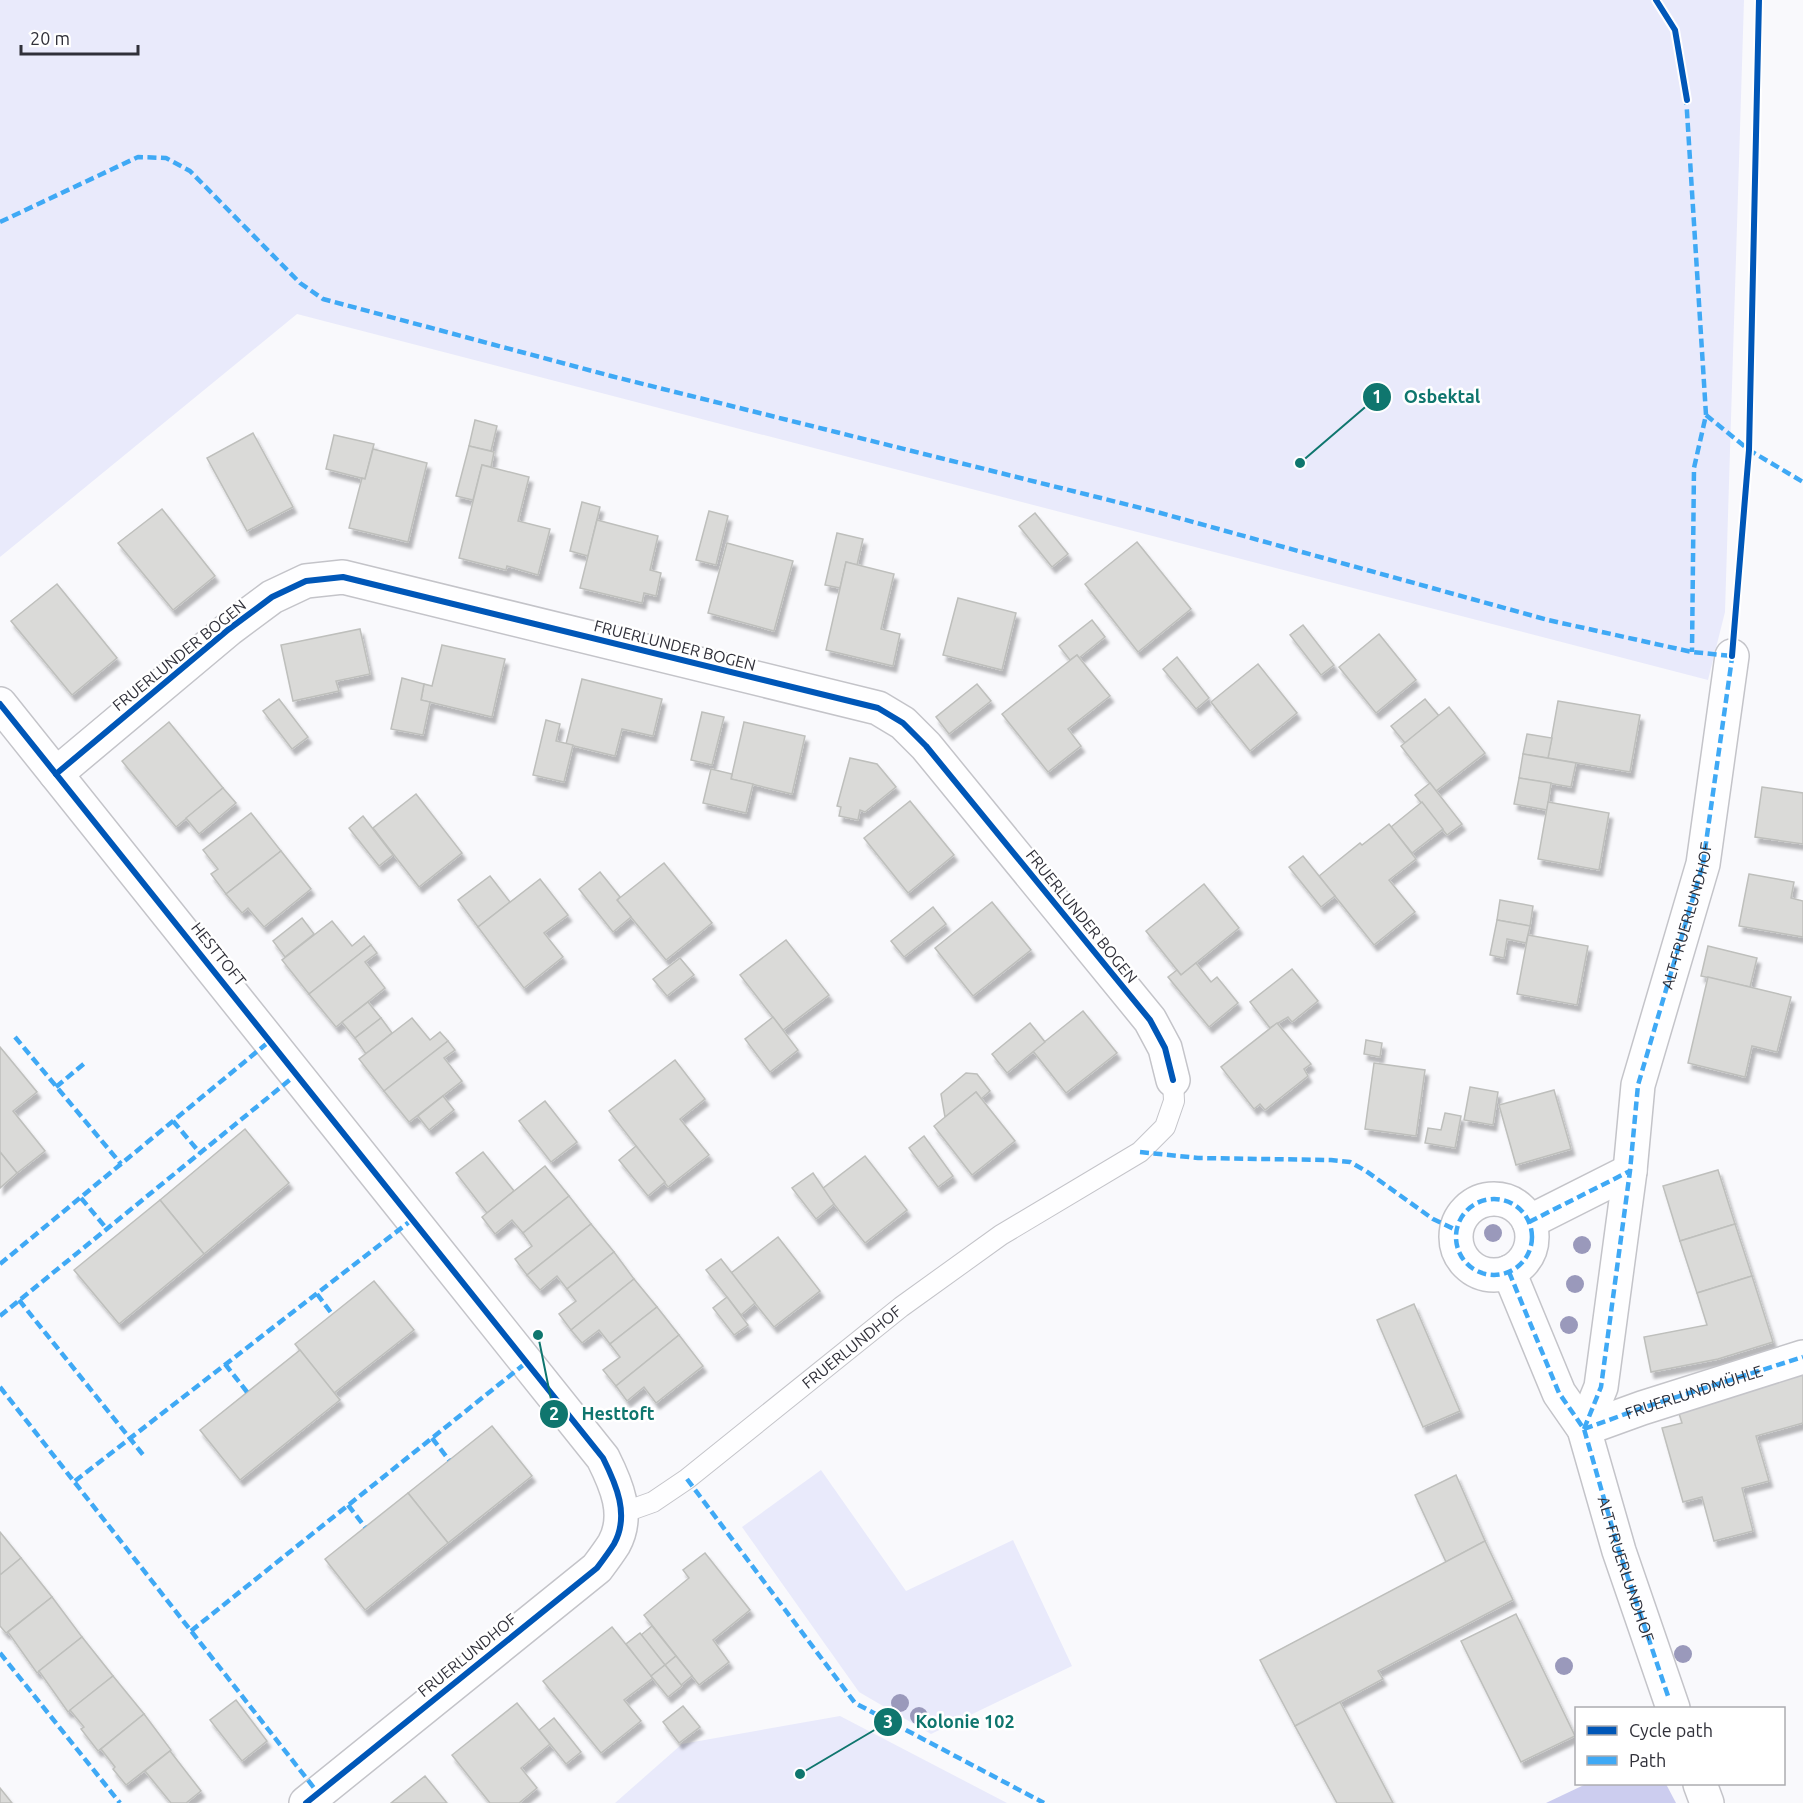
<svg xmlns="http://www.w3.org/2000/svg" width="1803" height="1803" viewBox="0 0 1803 1803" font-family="Ubuntu,sans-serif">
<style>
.green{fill:#e9eafb}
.water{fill:#cccdef}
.building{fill:#dadad8;stroke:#bebfbc;stroke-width:1.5;filter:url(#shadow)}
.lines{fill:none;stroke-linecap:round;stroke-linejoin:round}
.service-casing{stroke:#c4c4c9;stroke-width:22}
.minor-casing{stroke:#c4c4c9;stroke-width:36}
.service{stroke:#fefeff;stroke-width:20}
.minor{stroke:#fefeff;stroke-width:33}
.quiet{stroke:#3fa9f5;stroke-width:4.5;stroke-dasharray:9 4.5;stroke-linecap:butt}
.cycleway-casing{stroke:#fff;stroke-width:10}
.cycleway{stroke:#0057b8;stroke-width:6}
.tree{fill:#9a99bb}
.labels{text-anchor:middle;stroke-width:5;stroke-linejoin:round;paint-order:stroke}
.street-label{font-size:16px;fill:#303039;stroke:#fff}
.leader{fill:none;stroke:#0f766e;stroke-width:2}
.callout-dot{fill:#0f766e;stroke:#fff;stroke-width:2}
.mark-label{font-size:18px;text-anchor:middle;font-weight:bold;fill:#fff}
.callout-label{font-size:18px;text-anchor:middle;font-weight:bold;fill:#0f766e;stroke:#fff;stroke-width:5;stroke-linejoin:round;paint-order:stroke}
</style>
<defs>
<filter id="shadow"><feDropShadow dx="3.5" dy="6" stdDeviation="1.5" flood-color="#0004"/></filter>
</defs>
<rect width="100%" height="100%" fill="#f9f9fc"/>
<!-- green -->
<g class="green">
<polygon points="0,0 1744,0 1725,612 1708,680 297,314 0,557"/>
<polygon points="821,1470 906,1591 1013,1540 1072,1666 931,1734 859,1692 742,1527"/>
<polygon points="840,1716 1007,1803 615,1803 682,1744"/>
</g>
<!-- water -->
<polygon class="water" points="1586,1784 1666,1784 1676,1803 1546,1803"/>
<!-- building -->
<g class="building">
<polygon points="475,420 497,426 491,451 469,446"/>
<polygon points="253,433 293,507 247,531 207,458"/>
<polygon points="334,435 374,444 365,479 326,469"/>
<polygon points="469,446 494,452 491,467 482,465 473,500 456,496"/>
<polygon points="373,449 427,463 408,542 349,528 362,478 365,479"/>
<polygon points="482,465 529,477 518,521 550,529 538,575 507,566 506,570 459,558"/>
<polygon points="582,502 600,507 588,556 570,551"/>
<polygon points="162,509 215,576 173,610 118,543"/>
<polygon points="709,511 728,516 716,565 696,560"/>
<polygon points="1035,513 1068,554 1052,567 1019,526"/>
<polygon points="597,520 658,536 650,570 661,573 656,596 644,593 642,603 580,588"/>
<polygon points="837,533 863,539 857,565 846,562 840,588 825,585"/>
<polygon points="1137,542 1191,609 1138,652 1085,584"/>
<polygon points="727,543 793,561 774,631 708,613"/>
<polygon points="846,562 894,574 881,629 900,634 893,666 826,650"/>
<polygon points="57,584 117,658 72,695 11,621"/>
<polygon points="958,598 1016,613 1002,670 943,655"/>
<polygon points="1092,620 1105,637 1079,658 1077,655 1070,660 1059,646"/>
<polygon points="1303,625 1334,665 1321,675 1290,635"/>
<polygon points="360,629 370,674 336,681 339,691 293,701 281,645"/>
<polygon points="1379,634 1416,680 1376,713 1339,667"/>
<polygon points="442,645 505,659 492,717 421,700 424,684 432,686"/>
<polygon points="1077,655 1110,696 1068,729 1081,746 1048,772 1002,714"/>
<polygon points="1177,657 1209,698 1196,709 1163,669"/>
<polygon points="1258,664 1297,713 1250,751 1211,702"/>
<polygon points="402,678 424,684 421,700 430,702 423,735 391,729"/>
<polygon points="582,679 662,699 653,736 622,729 615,756 566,744"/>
<polygon points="977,684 991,701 949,734 936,717"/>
<polygon points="279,699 308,737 292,749 263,711"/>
<polygon points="1425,699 1439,716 1405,743 1391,726"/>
<polygon points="1558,701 1640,715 1630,772 1548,758"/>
<polygon points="1449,707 1485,753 1436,791 1401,746"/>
<polygon points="702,712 724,717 712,765 691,760"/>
<polygon points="546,720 560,724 556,741 573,745 564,782 533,775"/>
<polygon points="169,722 223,788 176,827 122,761"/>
<polygon points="744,722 805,736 792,794 731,779"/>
<polygon points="1527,734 1552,738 1548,758 1523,754"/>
<polygon points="1523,754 1576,763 1571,787 1519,778"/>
<polygon points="850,758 877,764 896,787 865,812 860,810 858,820 839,816 841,807 837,806"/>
<polygon points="711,769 732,774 731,779 753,784 746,813 703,803"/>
<polygon points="1519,778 1551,783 1547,810 1514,804"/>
<polygon points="1430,783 1462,824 1447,835 1415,795"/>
<polygon points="1762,787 1803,793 1803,844 1755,837"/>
<polygon points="223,788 236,803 199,834 186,818"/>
<polygon points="416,794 462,853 419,887 373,828"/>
<polygon points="910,801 954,855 908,893 864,838"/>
<polygon points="1422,802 1443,829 1412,853 1391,827"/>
<polygon points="1548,802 1609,813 1599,870 1538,859"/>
<polygon points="251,813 281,851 226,894 211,874 218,869 203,850"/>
<polygon points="363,816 393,855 379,866 349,828"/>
<polygon points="1389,824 1416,859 1389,880 1415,912 1374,945 1319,876 1360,843 1362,845"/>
<polygon points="281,851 311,889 264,927 248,908 242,913 226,894"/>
<polygon points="1303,856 1335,896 1321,907 1289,867"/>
<polygon points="664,863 712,923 666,960 617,900"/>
<polygon points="600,872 620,897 617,900 631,917 613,932 579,889"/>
<polygon points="1749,874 1794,882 1791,898 1803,901 1803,937 1739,926"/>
<polygon points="490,876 510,902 478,927 458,900"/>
<polygon points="540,879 568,915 544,933 563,957 524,988 478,927"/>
<polygon points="1204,884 1239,928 1181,975 1146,931"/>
<polygon points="1500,900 1533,906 1530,926 1497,920"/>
<polygon points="992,902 1031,950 973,996 935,948"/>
<polygon points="933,907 946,924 904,957 891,941"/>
<polygon points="302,918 314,934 285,957 273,941"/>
<polygon points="1497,920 1530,926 1526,943 1507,939 1504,958 1490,955"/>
<polygon points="332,921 352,946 364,936 371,945 309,994 282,960"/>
<polygon points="1528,935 1588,946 1577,1005 1517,994"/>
<polygon points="786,940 829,995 783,1030 740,975"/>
<polygon points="371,945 377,953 365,962 385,988 336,1027 309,994"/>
<polygon points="1708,946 1757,958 1750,987 1701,976"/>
<polygon points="680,958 694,975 667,996 653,979"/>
<polygon points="1196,963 1211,982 1217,977 1238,1003 1209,1027 1168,977 1177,970 1181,975"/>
<polygon points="1292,969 1318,1001 1292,1022 1288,1017 1270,1028 1250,1002"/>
<polygon points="1708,977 1791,997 1777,1052 1752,1046 1745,1077 1688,1063"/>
<polygon points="368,1002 381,1018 355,1038 342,1022"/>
<polygon points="1083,1011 1117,1053 1066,1093 1033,1051"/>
<polygon points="773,1017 798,1050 770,1072 745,1039"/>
<polygon points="381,1018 392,1033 366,1054 355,1038"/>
<polygon points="412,1018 430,1040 440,1032 448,1041 384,1091 359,1059"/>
<polygon points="1030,1023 1045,1042 1007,1073 992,1054"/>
<polygon points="1277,1023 1311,1064 1304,1069 1308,1076 1265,1110 1260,1104 1254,1109 1221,1067"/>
<polygon points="1366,1040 1382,1043 1380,1057 1364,1054"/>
<polygon points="448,1041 455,1050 444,1058 462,1081 409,1122 384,1091"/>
<polygon points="0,1047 37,1092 13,1111 45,1151 17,1173 0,1152"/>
<polygon points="675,1060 705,1099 680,1119 709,1155 668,1187 609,1111"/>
<polygon points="1374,1063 1425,1070 1416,1136 1365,1129"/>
<polygon points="966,1073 977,1074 990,1091 981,1099 976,1092 945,1117 941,1094"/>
<polygon points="1470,1087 1498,1092 1493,1125 1464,1120"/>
<polygon points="1554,1090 1571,1149 1516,1165 1499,1105"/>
<polygon points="976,1092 1015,1141 972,1175 934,1126"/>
<polygon points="443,1096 454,1110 429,1130 418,1116"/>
<polygon points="545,1101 577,1142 551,1162 519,1121"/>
<polygon points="1445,1113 1461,1116 1455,1148 1425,1143 1428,1128 1441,1130"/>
<polygon points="245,1129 289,1183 204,1254 160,1200"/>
<polygon points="924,1136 953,1176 938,1187 909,1148"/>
<polygon points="636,1146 665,1182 648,1196 619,1160"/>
<polygon points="0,1152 17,1173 0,1188"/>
<polygon points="483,1152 514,1191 487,1213 456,1173"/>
<polygon points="865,1156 907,1210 865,1243 822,1189"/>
<polygon points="545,1166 569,1196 523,1233 512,1220 495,1234 482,1217"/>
<polygon points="1718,1170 1735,1224 1680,1241 1663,1186"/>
<polygon points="813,1173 834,1204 816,1219 792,1188"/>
<polygon points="569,1196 591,1224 527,1275 515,1259 532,1246 523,1233"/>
<polygon points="160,1200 204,1254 119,1324 74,1270"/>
<polygon points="591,1224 614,1252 567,1289 557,1276 540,1290 527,1275"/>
<polygon points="1735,1224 1752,1276 1697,1293 1680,1241"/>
<polygon points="778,1237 820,1291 774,1327 731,1273"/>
<polygon points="614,1252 634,1279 571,1330 559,1314 576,1301 567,1289"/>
<polygon points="721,1259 755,1303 741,1315 706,1270"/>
<polygon points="1752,1276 1773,1342 1718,1359 1651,1372 1644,1337 1707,1325 1697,1293"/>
<polygon points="634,1279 657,1307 610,1344 599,1330 582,1343 571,1330"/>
<polygon points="374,1281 414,1330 334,1393 295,1344"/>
<polygon points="727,1297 748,1325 734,1335 713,1308"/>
<polygon points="1414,1304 1460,1411 1423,1427 1377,1320"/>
<polygon points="657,1307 679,1335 616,1386 603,1370 620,1357 610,1344"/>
<polygon points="679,1335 703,1366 656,1403 644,1387 627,1401 616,1386"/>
<polygon points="300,1350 340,1400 240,1480 200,1430"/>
<polygon points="1803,1373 1803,1423 1756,1436 1769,1481 1742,1488 1753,1531 1714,1541 1702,1497 1683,1502 1662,1428 1682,1423 1677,1407"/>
<polygon points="492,1426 532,1476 448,1543 408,1493"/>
<polygon points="1456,1475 1485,1541 1446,1562 1415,1495"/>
<polygon points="408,1493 448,1543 365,1610 325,1559"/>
<polygon points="0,1532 21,1558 0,1575"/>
<polygon points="1485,1541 1513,1600 1378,1671 1383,1679 1295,1726 1260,1660"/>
<polygon points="705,1553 750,1610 713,1640 729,1662 699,1685 644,1615 689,1578 683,1570"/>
<polygon points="21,1558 52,1597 6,1633 0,1626 0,1575"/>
<polygon points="52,1597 82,1637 37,1673 8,1632"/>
<polygon points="1516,1614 1575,1736 1521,1762 1461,1641"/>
<polygon points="652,1626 676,1656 665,1665 641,1635"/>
<polygon points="612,1627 653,1678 624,1700 641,1721 601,1753 543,1681"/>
<polygon points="640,1633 665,1665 651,1676 626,1644"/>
<polygon points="82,1637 113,1676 68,1712 39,1671"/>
<polygon points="676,1656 692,1676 681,1685 665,1665"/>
<polygon points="665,1665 682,1686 668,1697 651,1676"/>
<polygon points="113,1676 144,1714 98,1751 81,1729 84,1727 70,1710"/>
<polygon points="236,1700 267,1741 242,1761 210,1720"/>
<polygon points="1340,1702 1393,1803 1337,1803 1295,1726"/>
<polygon points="517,1703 550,1744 521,1768 537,1788 519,1803 490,1803 452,1755"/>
<polygon points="683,1706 700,1727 679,1743 663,1722"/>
<polygon points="144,1714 171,1750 126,1785 113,1769 115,1767 101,1749"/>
<polygon points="554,1718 581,1752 566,1764 539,1730"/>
<polygon points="170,1751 201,1791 186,1803 171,1803 145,1771"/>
<polygon points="425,1776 447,1803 391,1803"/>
<polygon points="0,1788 12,1803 0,1803"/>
</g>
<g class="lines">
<defs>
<g id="service">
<path id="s1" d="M622 1513 653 1502 687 1479 901 1307 1001 1235 1140 1152 1165 1127 1174 1101 1173 1080"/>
</g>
<g id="minor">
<path d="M0 704 603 1458C616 1484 630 1515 614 1544 609 1552 603 1560 597 1568L306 1803"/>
<polyline points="56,774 229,629 272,597 306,581 343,577 878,708 903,723 926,746 1150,1020 1165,1048 1173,1080"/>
<circle cx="1494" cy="1237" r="38"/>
<polyline points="1529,1222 1630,1171"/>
<polyline points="1509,1272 1559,1393 1584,1429 1619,1551 1673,1708"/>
<polyline points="1584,1429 1601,1387 1630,1171 1638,1085 1703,864 1732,656"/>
<polyline points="1584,1429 1642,1408 1803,1357"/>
<polyline points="1700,1784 1707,1803"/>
</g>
</defs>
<!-- service casing -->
<use href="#service" class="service-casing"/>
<!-- minor casing -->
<use href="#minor" class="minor-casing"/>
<!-- service -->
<use href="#service" class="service"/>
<!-- minor -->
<use href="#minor" class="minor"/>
<!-- quiet -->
<g class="quiet">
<polyline points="1686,96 1706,415 1694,468 1692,652"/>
<polyline points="0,222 138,157 166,158 190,171 300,283 323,299 611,376 1157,512 1548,620 1692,652 1732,656"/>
<polyline points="1706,415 1749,450 1803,482"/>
<polyline points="15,1037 121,1164"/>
<polyline points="56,1087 86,1062"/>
<polyline points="173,1121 200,1153"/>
<polyline points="1140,1152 1198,1158 1331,1160 1350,1162 1366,1171 1433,1219 1456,1230"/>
<polyline points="81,1198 107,1229"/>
<circle cx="1494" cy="1237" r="38"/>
<polyline points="1529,1222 1630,1171"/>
<polyline points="0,1264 271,1040"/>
<path id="s2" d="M1509 1272 1559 1393 1584 1429 1619 1551 1668 1696"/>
<polyline points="317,1294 332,1314"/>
<polyline points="19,1300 144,1456"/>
<polyline points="0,1316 297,1074"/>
<polyline points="225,1364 247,1392"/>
<polyline points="0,1387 318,1793"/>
<path id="s3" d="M1584 1429 1601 1387 1630 1171 1638 1085 1703 864 1733 651"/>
<path id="s4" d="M1584 1429 1642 1408 1803 1357"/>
<polyline points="432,1438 449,1460"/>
<polyline points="687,1479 855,1703 1044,1803"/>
<polyline points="75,1481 413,1219"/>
<polyline points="348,1505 365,1527"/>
<polyline points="191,1631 527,1362"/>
<polyline points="0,1653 120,1803"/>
</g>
<defs>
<g id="cycleway">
<polyline points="1656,0 1675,30 1687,100"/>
<polyline points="1732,656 1749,450 1759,0"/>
<path d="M0 704 603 1458C616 1484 630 1515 614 1544 609 1552 603 1560 597 1568L306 1803"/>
<polyline points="56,774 229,629 272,597 306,581 343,577 878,708 903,723 926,746 1150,1020 1165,1048 1173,1080"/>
</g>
</defs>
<!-- cycleway casing -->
<use href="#cycleway" class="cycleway-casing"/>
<!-- cycleway -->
<use href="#cycleway" class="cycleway"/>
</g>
<!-- trees -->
<g class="tree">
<circle cx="1493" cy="1233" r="9"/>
<circle cx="1582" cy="1245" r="9"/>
<circle cx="1575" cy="1284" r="9"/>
<circle cx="1569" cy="1325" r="9"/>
<circle cx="1683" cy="1654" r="9"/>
<circle cx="1564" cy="1666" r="9"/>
<circle cx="900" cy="1703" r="9"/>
<circle cx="919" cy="1716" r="9"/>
</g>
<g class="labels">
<!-- street labels -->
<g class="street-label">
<text transform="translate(675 645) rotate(14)" y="6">FRUERLUNDER BOGEN</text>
<text transform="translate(179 655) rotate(-39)" y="6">FRUERLUNDER BOGEN</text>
<text dy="6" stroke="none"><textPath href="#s3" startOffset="526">ALT-FRUERLUNDHOF</textPath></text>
<text transform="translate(1082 916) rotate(51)" y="6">FRUERLUNDER BOGEN</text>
<text transform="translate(219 954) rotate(51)" y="6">HESTTOFT</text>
<text dy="6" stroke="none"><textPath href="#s1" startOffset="285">FRUERLUNDHOF</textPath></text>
<text dy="6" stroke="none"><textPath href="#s4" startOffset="116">FRUERLUNDMÜHLE</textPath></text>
<text dy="6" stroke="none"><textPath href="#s2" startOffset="321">ALT-FRUERLUNDHOF</textPath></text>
<text transform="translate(467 1655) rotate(-39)" y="6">FRUERLUNDHOF</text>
</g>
</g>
<!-- callouts -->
<path class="leader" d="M1300 463L1377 397M538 1335L554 1414M800 1774L888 1722"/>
<g class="callout-dot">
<circle cx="1300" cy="463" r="6"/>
<circle cx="538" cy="1335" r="6"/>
<circle cx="800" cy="1774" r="6"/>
<circle cx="1377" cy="397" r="15"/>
<circle cx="554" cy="1414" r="15"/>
<circle cx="888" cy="1722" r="15"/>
</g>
<g class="mark-label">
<text x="1377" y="403">1</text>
<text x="554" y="1420">2</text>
<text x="888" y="1728">3</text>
</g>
<g class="callout-label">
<text x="1442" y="403">Osbektal</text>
<text x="618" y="1420">Hesttoft</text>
<text x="965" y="1728">Kolonie 102</text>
</g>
<!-- legend -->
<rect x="1575" y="1707" width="210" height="78" fill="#ffffff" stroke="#acacb0" stroke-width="1.5"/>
<rect x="1587" y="1726" width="30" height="9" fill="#0057b8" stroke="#acacb0" stroke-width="1.5"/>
<text x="1629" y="1737" font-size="18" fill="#303039">Cycle path</text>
<rect x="1587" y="1756" width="30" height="9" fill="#3fa9f5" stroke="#acacb0" stroke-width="1.5"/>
<text x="1629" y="1767" font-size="18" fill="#303039">Path</text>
<!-- scale -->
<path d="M21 45v9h117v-9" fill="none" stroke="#303039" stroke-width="3"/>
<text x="30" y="45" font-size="18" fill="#303039" stroke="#ffffff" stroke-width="4.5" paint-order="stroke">20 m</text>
</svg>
